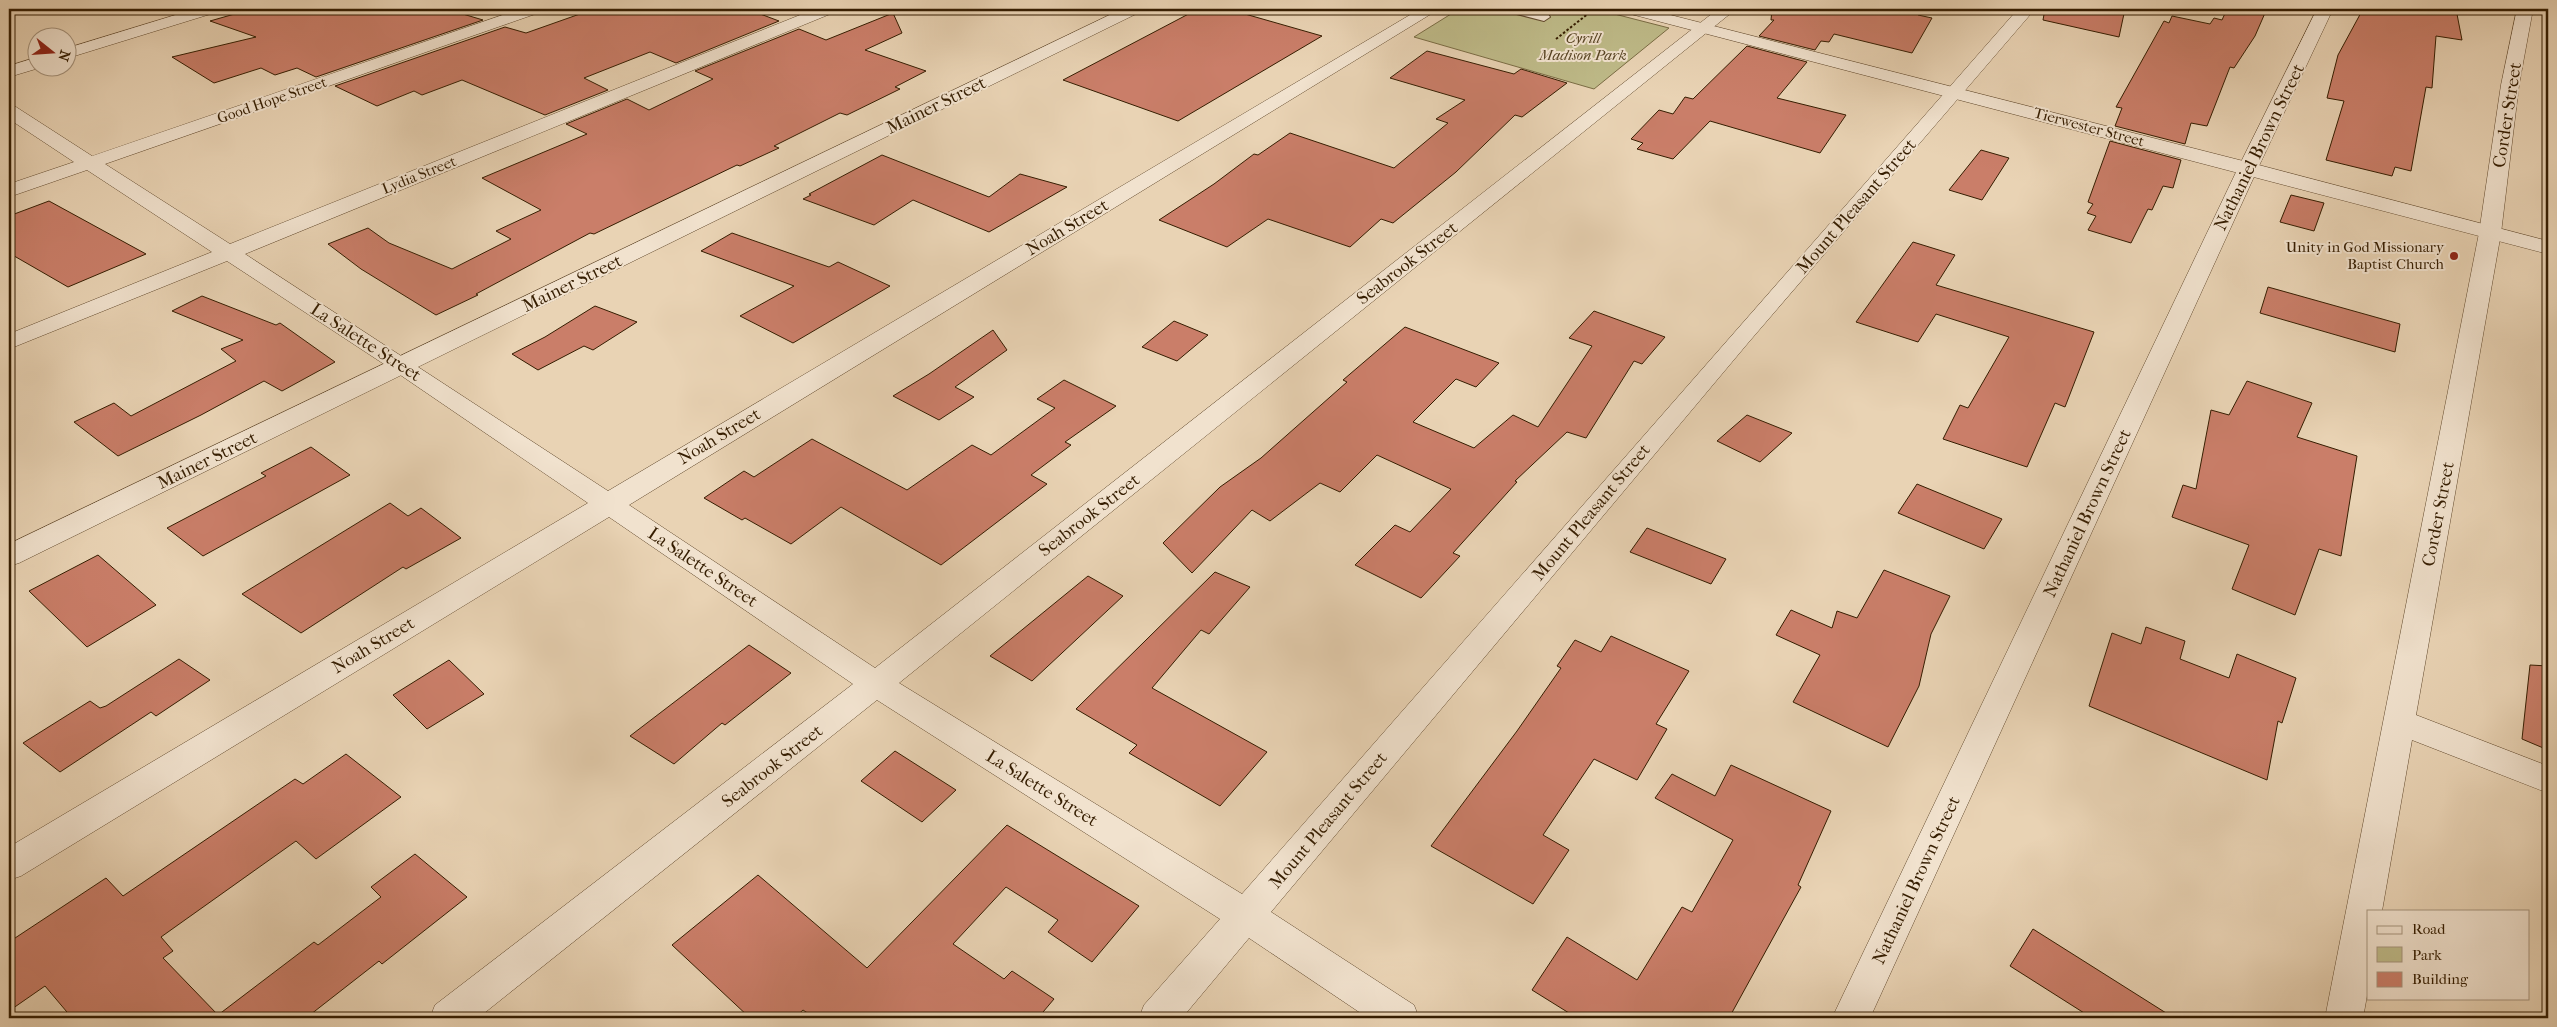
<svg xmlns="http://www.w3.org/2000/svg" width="2557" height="1027" viewBox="0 0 2557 1027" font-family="'IM FELL French Canon',serif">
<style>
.green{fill:#beba88;stroke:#7a6c44}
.building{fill:#ca7e69;stroke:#351d01}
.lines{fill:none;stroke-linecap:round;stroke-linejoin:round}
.service-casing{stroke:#624a2e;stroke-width:2}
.minor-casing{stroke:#624a2e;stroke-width:1}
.tertiary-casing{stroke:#624a2e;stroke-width:1}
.path{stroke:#351d01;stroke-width:2;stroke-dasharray:2.5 2;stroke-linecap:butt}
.service{fill:#f1e2ce;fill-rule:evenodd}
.minor{fill:#f1e2ce;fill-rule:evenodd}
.tertiary{fill:#f1e2ce;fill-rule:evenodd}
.poi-dot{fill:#8f2418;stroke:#f1e2ce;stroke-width:2}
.labels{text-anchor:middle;stroke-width:4;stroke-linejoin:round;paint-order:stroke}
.far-park-label{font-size:15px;font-style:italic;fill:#574423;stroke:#f1e2ce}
.far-street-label{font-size:15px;fill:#351d01;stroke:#f1e2ce}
.far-poi-label{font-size:15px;fill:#351d01;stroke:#f1e2ce;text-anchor:end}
.street-label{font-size:18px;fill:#351d01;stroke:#f1e2ce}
</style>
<rect width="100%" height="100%" fill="#e9d3b4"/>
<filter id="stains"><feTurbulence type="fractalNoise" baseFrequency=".004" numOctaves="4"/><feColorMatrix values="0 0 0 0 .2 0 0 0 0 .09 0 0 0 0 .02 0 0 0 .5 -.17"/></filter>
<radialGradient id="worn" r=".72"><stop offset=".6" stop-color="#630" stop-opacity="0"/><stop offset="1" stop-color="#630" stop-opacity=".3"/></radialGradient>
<!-- green -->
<polygon class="green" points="1459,9 1595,9 1669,28 1594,89 1414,37"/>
<!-- building -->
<g class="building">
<polygon points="252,9 446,9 483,20 316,77 297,68 275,75 261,68 214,83 172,57 256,37 210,21"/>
<polygon points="594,9 747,9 779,21 676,63 650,52 584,78 608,90 545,115 462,80 422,95 414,91 377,106 335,86 505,27 526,33"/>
<polygon points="1198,9 1222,14 1231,10 1322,36 1178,121 1063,80"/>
<polygon points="1772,9 1924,9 1918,15 1932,18 1912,53 1834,34 1829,42 1821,41 1815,50 1759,36 1774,20 1771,20"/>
<polygon points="2045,9 2125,9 2119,37 2043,20"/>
<polygon points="2227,9 2243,9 2265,13 2255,36 2234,68 2230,67 2207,126 2191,123 2185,144 2115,126 2122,108 2116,107 2164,21 2169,23 2172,16 2210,24 2214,18 2222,20"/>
<polygon points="2363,9 2456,9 2462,40 2436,36 2432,88 2426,87 2411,171 2395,167 2392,176 2326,160 2344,101 2327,98 2338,55"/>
<polygon points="893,13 902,33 865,50 926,71 895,87 900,89 847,115 840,113 774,146 779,148 740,166 737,165 594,234 590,233 476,294 478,295 436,315 361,269 328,244 368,228 389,243 452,269 511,239 496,231 541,210 482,178 587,134 566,124 627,99 649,110 713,79 695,71 799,29 826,40"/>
<polygon points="1747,46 1807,62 1777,98 1846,115 1820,153 1710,121 1673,159 1637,149 1643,143 1631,139 1659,110 1673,114 1685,97 1693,99"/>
<polygon points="1427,51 1514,74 1521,69 1567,83 1522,117 1515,115 1456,172 1393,223 1381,219 1350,247 1268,219 1227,247 1159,220 1214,184 1254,154 1258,155 1290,133 1394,168 1448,123 1436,119 1465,100 1390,78"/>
<polygon points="2110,141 2181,160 2173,188 2163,186 2152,210 2148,209 2131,243 2088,230 2096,216 2087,213 2093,204 2088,202"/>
<polygon points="1981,150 2009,158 1982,200 1949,190"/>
<polygon points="882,155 989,197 1020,174 1067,187 989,232 913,200 874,225 803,199 811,195 809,194"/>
<polygon points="2291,195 2324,203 2314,231 2280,222"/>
<polygon points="49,201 146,254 68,287 9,253 9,216"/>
<polygon points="732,233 829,267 838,262 890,286 793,343 740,316 794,286 701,251"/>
<polygon points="1913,242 1955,255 1936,285 2094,332 2065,407 2055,403 2027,467 1943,439 1960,405 1968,408 2009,337 1936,314 1918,342 1856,322"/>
<polygon points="2268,287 2400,324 2395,352 2260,313"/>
<polygon points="202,296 276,325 280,323 335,362 282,391 264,381 201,415 118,456 74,422 114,403 131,416 236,361 221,349 243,340 172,311"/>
<polygon points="595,306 637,322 593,350 584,346 538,370 512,354 545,337"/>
<polygon points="1594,311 1665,337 1642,364 1634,361 1586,438 1567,432 1515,481 1517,482 1453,553 1460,556 1421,598 1355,565 1395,525 1410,532 1451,489 1377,455 1340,492 1320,483 1270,521 1252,510 1192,573 1163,543 1220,487 1261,458 1347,382 1343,380 1405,327 1499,363 1476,387 1456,379 1413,422 1474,448 1513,415 1538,427 1592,346 1569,338"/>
<polygon points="1174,321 1208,335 1177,361 1142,347"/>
<polygon points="993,330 1007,350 955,387 974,397 939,420 893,396 929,374"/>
<polygon points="1064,380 1116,406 1065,442 1071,445 1031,475 1047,484 941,565 841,507 791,544 745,518 742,520 704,498 744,471 754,477 812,439 907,490 972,445 991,455 1055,408 1037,399"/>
<polygon points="2247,381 2312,403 2297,437 2357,456 2341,556 2319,549 2295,615 2232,589 2249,545 2172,517 2183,485 2196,489 2211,410 2229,415"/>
<polygon points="1747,415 1792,433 1760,462 1717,441"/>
<polygon points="311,447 350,475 203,556 167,528 266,476 261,473"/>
<polygon points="1917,484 2002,519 1984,549 1898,513"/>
<polygon points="390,503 408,516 421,508 461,538 406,569 403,567 301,633 242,594"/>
<polygon points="1647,528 1726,559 1711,584 1630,552"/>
<polygon points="98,555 156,605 87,647 29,591"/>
<polygon points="1884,570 1950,596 1931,634 1919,686 1888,747 1793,702 1820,655 1776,635 1791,610 1832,628 1837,611 1857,618"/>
<polygon points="1215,572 1250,587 1209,634 1201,630 1152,688 1267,752 1220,806 1129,753 1137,745 1076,709"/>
<polygon points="1088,576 1123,596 1032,681 990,656"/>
<polygon points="2146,627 2185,641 2180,659 2229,678 2237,654 2296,678 2282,723 2278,721 2267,780 2089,706 2112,633 2141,644"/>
<polygon points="1611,636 1689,671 1656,724 1667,729 1637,780 1594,759 1543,835 1569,850 1533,904 1431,846 1517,731 1561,668 1557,666 1575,640 1601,652"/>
<polygon points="749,645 791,673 725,725 722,723 674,764 630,736"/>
<polygon points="179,659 210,680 156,716 151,712 60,772 23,743 90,701 100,708 106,706"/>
<polygon points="449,660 484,694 427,729 393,695"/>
<polygon points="2530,665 2548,666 2548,750 2522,739"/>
<polygon points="895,751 956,790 922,822 861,781"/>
<polygon points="346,754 401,797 316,859 296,841 161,937 173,951 163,958 218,1015 314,942 318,945 381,897 371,887 415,854 467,897 382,964 379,961 306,1018 72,1018 45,986 9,1011 9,942 106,878 123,896 295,779 303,784"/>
<polygon points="1731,765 1831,811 1798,885 1801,887 1729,1018 1577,1018 1532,990 1567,937 1637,980 1682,907 1692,912 1733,840 1655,798 1672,774 1715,796"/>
<polygon points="1007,825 1139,906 1092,962 1048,932 1058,920 1006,887 953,944 1004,979 1012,971 1054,999 1038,1018 815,1018 803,1010 794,1018 750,1018 672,945 758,875 867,968"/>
<polygon points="2033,929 2174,1018 2092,1018 2010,966"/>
</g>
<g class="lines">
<defs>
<polygon id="service" points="1507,9 1526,9 1548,14 1550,17 1544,21 1509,12"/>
<g id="minor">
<polygon points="195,9 219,9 217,12 68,58 68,48"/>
<polygon points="520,9 543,9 541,12 105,164 230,244 815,9 837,9 835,12 245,254 608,491 1420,9 1439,9 629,505 875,668 1718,9 1736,9 899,683 1242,894 2018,9 2035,9 1748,343 1271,912 1414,1005 1419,1018 1368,1018 1249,938 1182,1018 1139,1018 1144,1005 1220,919 877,700 478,1018 430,1018 435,1005 853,684 609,517 21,876 9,880 9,847 588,503 393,370 227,261 9,349 9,334 212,252 87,170 9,197 9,184 74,162 9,119 9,105 16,107 92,156"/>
<polygon points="2317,9 2333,9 2258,168 1870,1018 1832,1018 2238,168"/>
<polygon points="2517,9 2533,9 2519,85 2501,233 2416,715 2548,766 2548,793 2412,740 2382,911 2368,911 2368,990 2363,1018 2325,1018 2479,233 2501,85"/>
<polygon points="38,57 39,68 9,77 9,66"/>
</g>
<g id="tertiary">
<polygon points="1122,9 1142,9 1140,12 19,563 9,566 9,544"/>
<polygon points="1621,9 1647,9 2255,164 2548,241 2548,254 1623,12"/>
</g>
</defs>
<!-- service casing -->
<use href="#service" class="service-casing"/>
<!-- minor casing -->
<use href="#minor" class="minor-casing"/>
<!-- tertiary casing -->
<use href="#tertiary" class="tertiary-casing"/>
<!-- path -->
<polyline class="path" points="1556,39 1594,9"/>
<!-- service -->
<use href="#service" class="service"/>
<!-- minor -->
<use href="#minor" class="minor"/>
<!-- tertiary -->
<use href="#tertiary" class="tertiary"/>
</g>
<!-- markers -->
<circle class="poi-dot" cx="2454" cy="256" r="5"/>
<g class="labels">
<!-- far-park labels -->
<g class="far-park-label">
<text x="1583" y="43">Cyrill<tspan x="1583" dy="17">Madison Park</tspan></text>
</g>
<!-- far-street labels -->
<g class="far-street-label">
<text transform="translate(272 100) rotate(-19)" y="5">Good Hope Street</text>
<text transform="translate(2089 127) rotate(15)" y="5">Tierwester Street</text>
<text transform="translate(419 175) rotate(-22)" y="5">Lydia Street</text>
</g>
<!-- far-poi labels -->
<g class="far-poi-label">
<text x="2444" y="252">Unity in God Missionary<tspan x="2444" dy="17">Baptist Church</tspan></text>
</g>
<!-- street labels -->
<g class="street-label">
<text transform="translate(936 105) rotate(-26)" y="6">Mainer Street</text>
<text transform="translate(2507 115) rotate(-81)" y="6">Corder Street</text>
<text transform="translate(2259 147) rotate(-64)" y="6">Nathaniel Brown Street</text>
<text transform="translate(1856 206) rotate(-49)" y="6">Mount Pleasant Street</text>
<text transform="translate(1067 227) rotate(-31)" y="6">Noah Street</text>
<text transform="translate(1407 263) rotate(-38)" y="6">Seabrook Street</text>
<text transform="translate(572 283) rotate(-26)" y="6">Mainer Street</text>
<text transform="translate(366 342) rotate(33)" y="6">La Salette Street</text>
<text transform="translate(719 436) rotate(-31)" y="6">Noah Street</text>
<text transform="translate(207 460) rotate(-26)" y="6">Mainer Street</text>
<text transform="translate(1591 512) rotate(-50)" y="6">Mount Pleasant Street</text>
<text transform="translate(2087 513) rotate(-65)" y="6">Nathaniel Brown Street</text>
<text transform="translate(2438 514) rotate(-79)" y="6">Corder Street</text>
<text transform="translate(1089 515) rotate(-38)" y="6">Seabrook Street</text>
<text transform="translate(703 567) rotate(34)" y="6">La Salette Street</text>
<text transform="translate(373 645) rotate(-31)" y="6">Noah Street</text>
<text transform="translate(772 766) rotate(-38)" y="6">Seabrook Street</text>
<text transform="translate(1042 788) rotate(32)" y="6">La Salette Street</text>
<text transform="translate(1328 820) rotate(-50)" y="6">Mount Pleasant Street</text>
<text transform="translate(1916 880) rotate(-65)" y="6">Nathaniel Brown Street</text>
</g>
</g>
<!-- margin -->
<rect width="2557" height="1027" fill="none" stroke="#e9d3b4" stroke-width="30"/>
<rect x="10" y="10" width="2537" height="1007" fill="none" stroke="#351d01" stroke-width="2.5"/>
<rect x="15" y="15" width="2527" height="997" fill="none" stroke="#351d01"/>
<!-- legend -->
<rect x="2367" y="910" width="162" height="90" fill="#f1e2ce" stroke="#a6937c"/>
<rect x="2377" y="926" width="25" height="8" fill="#f1e2ce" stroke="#a6937c"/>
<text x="2412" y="934" font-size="15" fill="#351d01">Road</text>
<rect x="2377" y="947" width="25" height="15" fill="#beba88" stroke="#a6937c"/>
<text x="2412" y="960" font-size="15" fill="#351d01">Park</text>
<rect x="2377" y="972" width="25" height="15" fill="#ca7e69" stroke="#a6937c"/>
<text x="2412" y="984" font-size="15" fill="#351d01">Building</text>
<!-- north arrow -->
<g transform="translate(52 52) rotate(107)"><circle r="24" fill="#f1e2ce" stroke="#a6937c"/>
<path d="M0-4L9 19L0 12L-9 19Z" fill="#8f2418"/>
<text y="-8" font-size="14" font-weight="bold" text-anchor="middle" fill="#351d01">N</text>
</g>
<rect width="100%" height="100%" filter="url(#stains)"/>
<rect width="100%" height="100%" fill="url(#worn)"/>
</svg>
